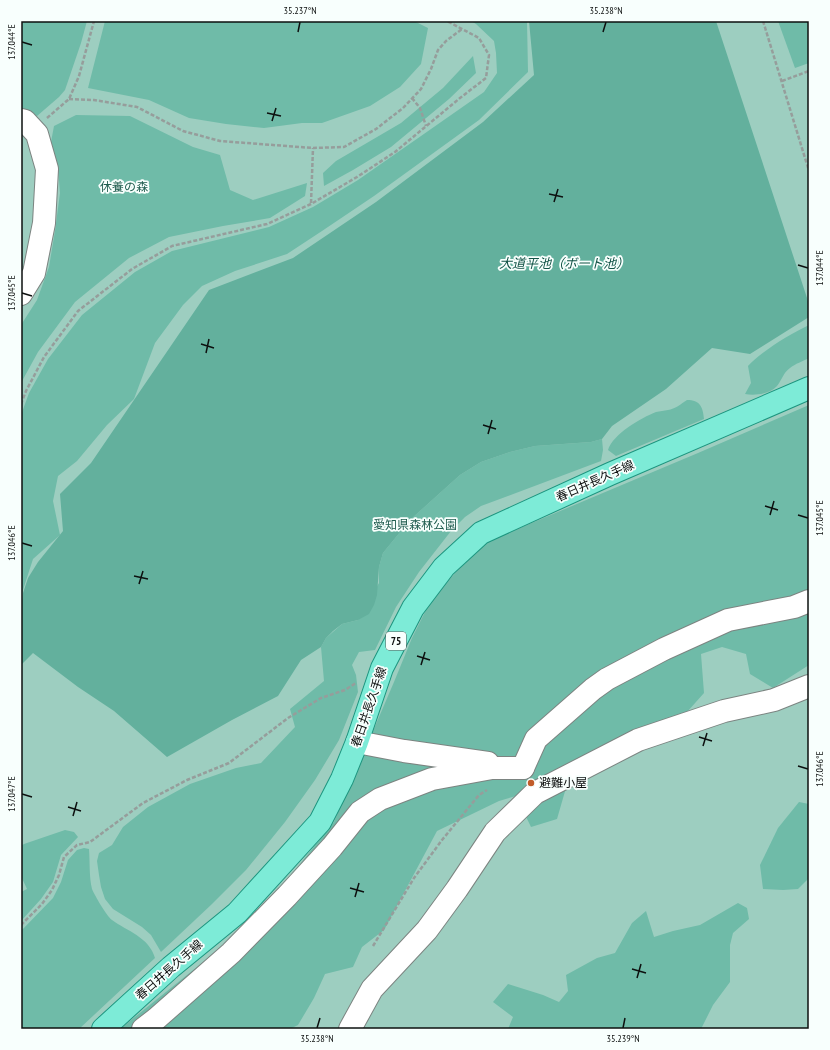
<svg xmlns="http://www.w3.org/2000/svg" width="830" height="1050" viewBox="0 0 830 1050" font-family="'PT Sans Narrow','Noto Sans JP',sans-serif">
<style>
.green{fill:#9dcec0}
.forest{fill:#6fbba8}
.water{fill:#63b09d}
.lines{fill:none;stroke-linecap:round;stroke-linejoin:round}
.minor-casing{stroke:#7c8481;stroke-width:24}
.major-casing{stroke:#1d957f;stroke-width:24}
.path{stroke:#969d9b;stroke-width:2.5;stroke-dasharray:4 2;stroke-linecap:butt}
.minor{stroke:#fff;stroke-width:22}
.major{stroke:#7debd7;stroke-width:22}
.ticks{fill:none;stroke:#0d100f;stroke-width:1.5}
.poi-dot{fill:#c15c2a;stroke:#f8fffd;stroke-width:1.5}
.labels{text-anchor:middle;stroke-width:3.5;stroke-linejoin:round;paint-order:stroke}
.shield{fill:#f8fffd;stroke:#545856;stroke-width:1}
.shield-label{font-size:11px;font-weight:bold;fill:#0d100f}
.park-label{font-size:12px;fill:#1f5d4f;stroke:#f8fffd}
.street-label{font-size:12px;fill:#0d100f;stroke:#f8fffd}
.poi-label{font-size:12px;fill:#0d100f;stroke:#f8fffd;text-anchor:start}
.water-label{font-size:13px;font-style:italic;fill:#115346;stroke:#f8fffd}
.neatline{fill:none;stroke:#0d100f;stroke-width:1.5}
.ticks-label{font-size:10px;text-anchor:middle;fill:#0d100f}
</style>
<rect width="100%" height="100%" fill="#e9f2ef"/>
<!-- green -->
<rect class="green" x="21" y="21" width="788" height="1008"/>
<!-- forest -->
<g class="forest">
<polygon points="21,21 87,21 81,43 65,90 59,97 37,116 21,110"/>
<polygon points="105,21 414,21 428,28 421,64 400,87 370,106 322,123 302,123 264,128 226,124 189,118 149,100 88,88"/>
<polygon points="471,21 527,21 528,72 479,120 374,196 322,231 287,254 235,271 202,286 183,305 155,343 134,399 107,425 77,461 58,476 53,501 60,535 33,559 22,593 21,601 21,415 29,393 48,359 82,315 135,272 172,251 269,227 313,207 358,180 484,92 497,73 496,53 494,41 476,24"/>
<polygon points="778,21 809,21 809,63 795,68"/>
<polygon points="473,56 476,73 449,99 391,147 353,170 324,186 323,173 336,161 401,123 443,88"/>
<polygon points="76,115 130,116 193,147 220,155 230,190 253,200 307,183 305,196 270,218 223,226 169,237 129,258 75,302 38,352 21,383 21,325 37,300 49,267 55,231 60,193 58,167 51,142 54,126"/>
<path d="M809 325V358C803 361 795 364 790 368 783 373 782 380 777 386 770 394 755 396 745 394L751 383 748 366C762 351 790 334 809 325Z"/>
<path d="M687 400C700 400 703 407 704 419L616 456 608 450C613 434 641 418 656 412 660 411 664 411 668 410 675 409 681 404 687 400Z"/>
<polygon points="809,405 809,665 773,688 750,674 746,654 722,647 701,654 704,693 679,721 572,761 568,781 557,819 531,827 516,796 499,801 437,831 384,930 362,947 353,967 325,974 314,998 298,1025 290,1029 120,1029 228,942 261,912 334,822 394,682 412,638 426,610 442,587 484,543 698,453"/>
<polygon points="602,439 603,450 601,461 481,506 465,517 451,531 419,572 396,607 375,650 359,652 352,665 356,675 358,692 339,740 315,780 285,822 246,870 212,904 161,952 151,935 142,927 113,909 105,899 101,887 99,875 97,861 99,853 112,845 123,827 148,807 190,784 236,768 261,763 295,727 290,709 324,681 321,647 326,638 342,624 358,620 379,583 379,567 383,553 410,520 460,475 481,462 510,452 535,446 591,442"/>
<polygon points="799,802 809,804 809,878 798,889 783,890 763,889 760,865 778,828"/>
<polygon points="65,830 74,832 78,837 61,855 53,882 41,899 21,921 21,892 27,889 21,876 21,846 24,844"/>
<path d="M84 848 89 849C90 861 89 877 92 889 95 896 106 915 112 920 127 931 149 937 155 958L79 1029H21V931L53 898 61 882 68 860 77 850Z"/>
<polygon points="738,903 747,908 749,919 733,933 730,945 730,982 713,1005 701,1029 508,1029 513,1017 493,1002 508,984 543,995 559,1002 568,991 566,975 597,958 615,953 632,923 646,911 654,937 673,931 700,925"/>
</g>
<!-- water -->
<polygon class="water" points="529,21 716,21 809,304 809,317 750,354 712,348 666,389 612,426 602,439 591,442 535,446 510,452 481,462 460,475 410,520 383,553 379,567 377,595 374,605 369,614 358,620 342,624 333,631 326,638 321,647 301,660 278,696 232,720 167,757 114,711 78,687 33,653 21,665 21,609 23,593 28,578 38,562 63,531 60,494 91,463 209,290 293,258 376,202 483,122 534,75"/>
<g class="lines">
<defs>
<g id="minor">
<polyline points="21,120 25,121 37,134 47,169 44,223 34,273 21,294"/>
<polyline points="357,742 404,751 488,763"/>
<polyline points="523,768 536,739 593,689 607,679 664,649 728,620 794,607 809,601"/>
<polyline points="143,1029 156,1019 231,953 287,896 332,847 360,812 380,799 432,779 492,768 523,768"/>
<polyline points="350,1029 372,989 427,930 457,889 495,832 535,793 638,740 724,711 774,700 809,686"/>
</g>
<polyline id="major" points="103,1029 171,967 237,913 320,822 342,779 357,742 382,668 413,608 444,567 481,533 610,474 809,388"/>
</defs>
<!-- minor casing -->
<use href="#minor" class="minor-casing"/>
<!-- major casing -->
<use href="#major" class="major-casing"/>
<!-- path -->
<g class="path">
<polyline points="763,21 809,171"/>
<polyline points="782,81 809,71"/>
<polyline points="412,98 420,108 426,126"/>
<polyline points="69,99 94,100 137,107 183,131 220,141 313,148 344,147 376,129 403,108 421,89 431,69 438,50 446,41 462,29"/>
<polyline points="47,118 69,99 79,76 94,21"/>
<polyline points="311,203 313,148"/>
<polyline points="21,404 26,391 44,357 78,311 132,269 172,246 267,224 311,204 357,177 395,152 460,98 486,78 489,55 479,38 447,21"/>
<polyline points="21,925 42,904 52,890 59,875 64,857 77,845 90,842 143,803 187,780 229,763 288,718 321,698 345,690 356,683"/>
<polyline points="373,946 414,878 442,840 479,795 487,790"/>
</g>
<!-- minor -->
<use href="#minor" class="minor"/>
<!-- major -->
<use href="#major" class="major"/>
</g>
<!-- ticks -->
<path class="ticks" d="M298 32 300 22M603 32 606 22M22 42 32 45M267 113 281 116M272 121 276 108M549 194 563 197M554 202 558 189M798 265 808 268M22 293 32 296M201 344 214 348M206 353 209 339M483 425 496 429M488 434 492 420M765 506 778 510M770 515 774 501M798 515 808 518M22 543 32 546M134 576 148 579M139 584 143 571M417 656 430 660M421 665 425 652M699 737 712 741M703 746 707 733M798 766 808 769M22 794 32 797M68 807 81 811M73 816 77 802M350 888 364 892M355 897 359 883M632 969 646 973M637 978 641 964M317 1028 320 1018M623 1028 625 1018"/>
<!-- markers -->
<circle class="poi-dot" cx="531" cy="783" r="4"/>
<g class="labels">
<!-- shield labels -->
<rect class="shield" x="386" y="632" width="20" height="18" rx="3"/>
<g class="shield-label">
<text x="396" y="645">75</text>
</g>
<!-- park labels -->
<g class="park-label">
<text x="124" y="191">休養の森</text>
<text x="415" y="529">愛知県森林公園</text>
</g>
<!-- street labels -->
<g class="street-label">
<text transform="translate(595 481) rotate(-24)" y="4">春日井長久手線</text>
<text transform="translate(369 707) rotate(-71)" y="4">春日井長久手線</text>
<text transform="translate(169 970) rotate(-41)" y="4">春日井長久手線</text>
</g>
<!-- poi labels -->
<g class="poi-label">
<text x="539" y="787">避難小屋</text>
</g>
<!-- water labels -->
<g class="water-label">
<text x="564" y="268">大道平池（ボート池）</text>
</g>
</g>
<!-- border -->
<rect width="830" height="1050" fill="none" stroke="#f8fffd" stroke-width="44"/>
<rect x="22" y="22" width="786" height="1006" class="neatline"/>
<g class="ticks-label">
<text x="300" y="14">35.237°N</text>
<text x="606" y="14">35.238°N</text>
<text transform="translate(11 42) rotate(-90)" y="4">137.044°E</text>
<text transform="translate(819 268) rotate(-90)" y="4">137.044°E</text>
<text transform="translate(11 293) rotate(-90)" y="4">137.045°E</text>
<text transform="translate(819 518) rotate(-90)" y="4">137.045°E</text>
<text transform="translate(11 543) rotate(-90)" y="4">137.046°E</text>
<text transform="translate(819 769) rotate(-90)" y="4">137.046°E</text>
<text transform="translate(11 794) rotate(-90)" y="4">137.047°E</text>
<text x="317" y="1042">35.238°N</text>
<text x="623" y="1042">35.239°N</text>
</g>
</svg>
